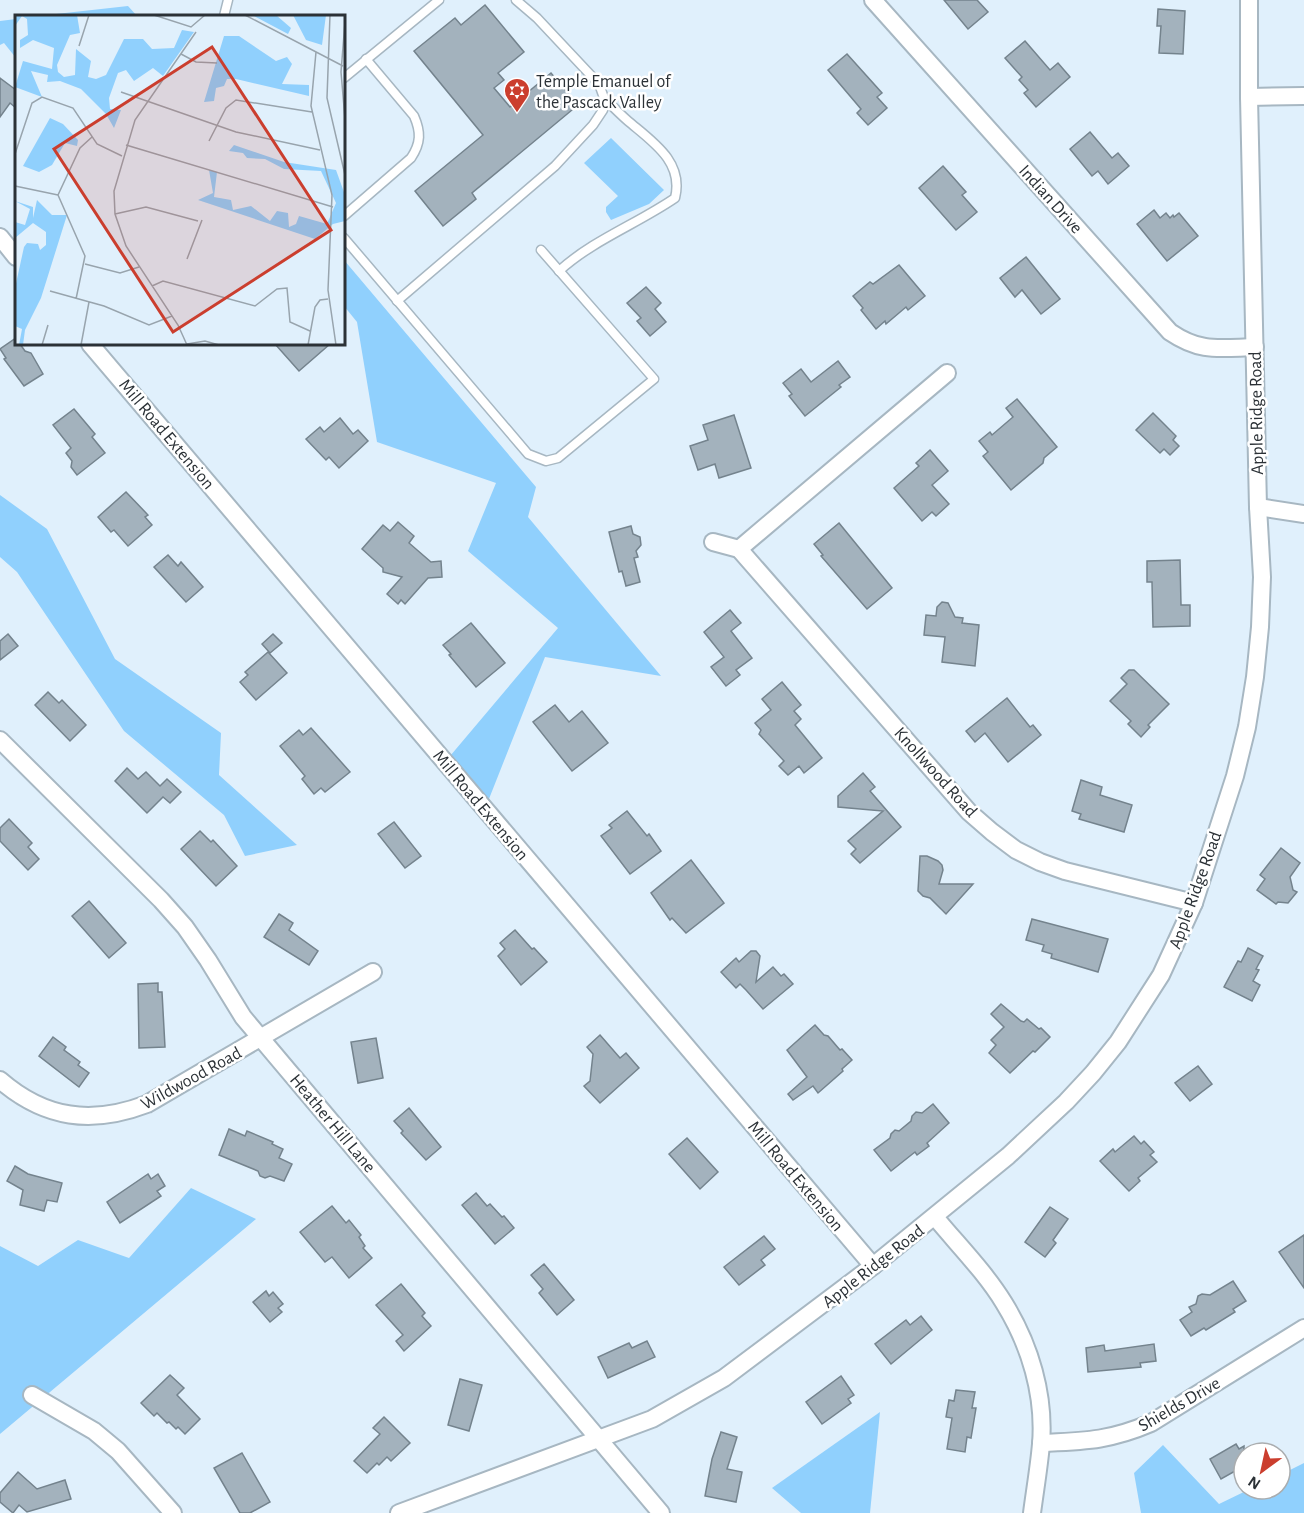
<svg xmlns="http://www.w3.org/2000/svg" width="1304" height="1513" viewBox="0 0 1304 1513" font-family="'Alegreya Sans',sans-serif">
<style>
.green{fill:#90d0fd}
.building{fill:#a3b2bd;stroke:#74838d;stroke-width:1.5}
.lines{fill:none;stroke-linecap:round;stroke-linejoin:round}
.lane-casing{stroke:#a7b7c2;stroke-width:11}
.street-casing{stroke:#a7b7c2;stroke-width:20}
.lane{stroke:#fff;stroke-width:8}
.street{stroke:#fff;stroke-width:16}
.labels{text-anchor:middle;stroke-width:5;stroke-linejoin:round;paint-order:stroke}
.poi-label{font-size:18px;fill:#2b3136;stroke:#fff;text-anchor:start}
.street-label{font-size:18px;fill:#2b3136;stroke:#fff}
.inset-road{fill:none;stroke:#98a4ad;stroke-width:1.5}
.view{fill:#cb3e2e;fill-opacity:0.15;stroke:#cb3e2e;stroke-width:3}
.inset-edge{fill:none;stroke:#2b3136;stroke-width:3}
</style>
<rect width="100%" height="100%" fill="#e0f0fc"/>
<!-- green -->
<g class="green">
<polygon points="128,6 137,16 38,16"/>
<polygon points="16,19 16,58 4,43 0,45 0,21"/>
<polygon points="611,138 664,190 649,204 611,220 606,212 606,207 618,196 584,163"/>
<polygon points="344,260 536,487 528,517 661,676 545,657 485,809 445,762 558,628 468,551 496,483 377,442 357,322 344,306"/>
<polygon points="0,495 47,529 115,659 221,733 219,775 297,845 245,856 224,815 124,731 17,572 0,557"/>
<polygon points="191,1188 256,1219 0,1434 0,1246 38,1266 78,1240 129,1258"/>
<polygon points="880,1412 870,1513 801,1513 772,1488"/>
<polygon points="1163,1445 1219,1504 1250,1489 1280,1489 1280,1475 1304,1463 1304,1513 1141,1513 1134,1473"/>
</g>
<!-- building -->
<g class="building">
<polygon points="944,0 977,0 988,12 968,29"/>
<polygon points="485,5 524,52 498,73 504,80 494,88 510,107 551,73 578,105 472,193 476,199 443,226 415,191 483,135 414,51 455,18 461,25"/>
<polygon points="1158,9 1185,11 1183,54 1159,53 1161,26 1157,26"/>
<polygon points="1025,41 1050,70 1058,63 1070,77 1036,107 1024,93 1028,90 1019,80 1022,77 1005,58"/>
<polygon points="847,54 882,93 877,97 887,108 868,125 857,113 861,109 828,70"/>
<polygon points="0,78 16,90 16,108 10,103 0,117"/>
<polygon points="1090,132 1112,158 1118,153 1129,166 1108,184 1098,171 1092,176 1070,149"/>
<polygon points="943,166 966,192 962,195 977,212 956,230 919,188"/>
<polygon points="1154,210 1160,218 1166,213 1170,218 1173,215 1174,217 1179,213 1198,236 1167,261 1137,224"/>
<polygon points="1026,257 1060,299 1041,314 1022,290 1015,297 1000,278"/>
<polygon points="899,265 925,296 908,310 906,307 886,324 885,321 876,329 861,310 863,308 853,296 870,282 873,284"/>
<polygon points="646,287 661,303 655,309 666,322 650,336 637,321 641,318 627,303"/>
<polygon points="16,338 16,344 20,344 25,351 31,353 43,374 24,386 4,359 6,358 0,349"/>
<polygon points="275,344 330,344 299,371"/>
<polygon points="838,361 850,377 839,385 841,387 805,416 789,396 792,394 783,383 801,369 811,382"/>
<polygon points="1017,399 1057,447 1044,458 1043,463 1011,490 983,456 988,452 979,441 990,432 992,435 1013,417 1006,408"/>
<polygon points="74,409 95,434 92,437 105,453 77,475 71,467 72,461 66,453 71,448 53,425"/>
<polygon points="1153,413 1176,436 1173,440 1179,446 1170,455 1164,449 1160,453 1136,430"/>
<polygon points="734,415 751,468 719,478 715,464 698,470 690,446 708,440 703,425"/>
<polygon points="340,418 353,434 358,430 368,441 339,468 329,457 326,460 306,439 320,427 324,432"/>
<polygon points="930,450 948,471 932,485 949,504 936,516 932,512 922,521 894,488 919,466 916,463"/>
<polygon points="126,492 148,515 145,517 152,525 128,546 114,530 111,532 98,517"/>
<polygon points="398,522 414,536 409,543 431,562 441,561 442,577 428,578 405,604 401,600 398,604 387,594 402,577 383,572 383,568 362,549 383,525 390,531"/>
<polygon points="839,523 892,588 867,609 821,556 823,555 814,544"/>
<polygon points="631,526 633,534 640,537 641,545 636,551 638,557 634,558 640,582 626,586 622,571 619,572 609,532"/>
<polygon points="168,555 178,566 181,562 203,587 186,602 154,567"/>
<polygon points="1180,560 1181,605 1190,605 1190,626 1153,627 1152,582 1147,582 1147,561"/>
<polygon points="942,602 948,603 955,617 963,618 962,623 979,625 975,666 942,662 945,637 924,635 926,615 936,616 937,607"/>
<polygon points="730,610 741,623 731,631 752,658 736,670 740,675 726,686 711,667 724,657 704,632"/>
<polygon points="471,623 505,663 476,687 449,655 451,654 443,645"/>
<polygon points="8,634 18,646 0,660 0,641"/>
<polygon points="273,634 282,643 270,653 262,644"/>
<polygon points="268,652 287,673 256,700 240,682 248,675 245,672"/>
<polygon points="1129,670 1134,670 1169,704 1148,725 1150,727 1141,737 1128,724 1131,721 1110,701 1127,684 1121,678"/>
<polygon points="782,682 801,705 794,711 801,719 795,725 822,758 804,773 799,766 788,775 779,766 784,761 759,734 761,730 755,723 771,710 762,699"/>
<polygon points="48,692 59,703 62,700 86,725 70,741 35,705"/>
<polygon points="1007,698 1030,727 1033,725 1041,735 1008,762 985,733 975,742 966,731"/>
<polygon points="555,705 569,722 582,711 608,743 572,771 533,722"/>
<polygon points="311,728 350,772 325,792 321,788 314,794 302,779 305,776 280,746 299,730 303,735"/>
<polygon points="127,768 138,779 146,772 160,786 167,779 181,792 170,803 163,797 147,813 115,781"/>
<polygon points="863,773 875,787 870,791 901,827 860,863 851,854 856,849 848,841 883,811 838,807 838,796"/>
<polygon points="1081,780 1102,787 1100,795 1132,805 1124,832 1079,819 1081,814 1072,811"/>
<polygon points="627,811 647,836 649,834 661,851 630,874 601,836 612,828 609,825"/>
<polygon points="9,819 32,843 28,847 39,859 28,870 0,841 0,828"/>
<polygon points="394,822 421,856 405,868 378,834"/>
<polygon points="200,831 211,842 213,840 237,866 216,886 181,849"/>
<polygon points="1281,848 1300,863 1290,877 1293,890 1297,892 1288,903 1278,902 1276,904 1257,890 1265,879 1260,875"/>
<polygon points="920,856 927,856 938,861 942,865 943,870 939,884 973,884 946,914 930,898 923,896 918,891"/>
<polygon points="691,860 724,903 686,933 672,918 670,920 651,893"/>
<polygon points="89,901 126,943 109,958 72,916"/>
<polygon points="279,914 293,923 289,930 318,951 309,965 264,937"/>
<polygon points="1032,919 1108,939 1098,972 1051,958 1052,954 1042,951 1044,945 1026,940"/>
<polygon points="515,930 532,949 534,948 547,962 521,985 498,956 505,949 500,943"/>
<polygon points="1248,948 1263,956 1256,969 1259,970 1253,981 1260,985 1252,1001 1224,987 1238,961 1241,962"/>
<polygon points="751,951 756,951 760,956 756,982 773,967 781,976 784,974 793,984 763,1009 746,990 740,984 736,988 721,972 736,958 739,962"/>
<polygon points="158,983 158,992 162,992 165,1047 139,1048 138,984"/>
<polygon points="1001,1004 1021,1021 1024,1022 1027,1019 1039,1029 1041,1028 1050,1037 1035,1052 1033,1051 1010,1073 989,1053 996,1045 991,1040 1004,1027 991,1014"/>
<polygon points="815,1025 824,1035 828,1036 840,1050 842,1049 852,1060 842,1069 843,1071 818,1093 813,1086 793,1100 788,1094 807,1077 787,1050"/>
<polygon points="600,1035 620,1058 626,1053 639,1068 600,1103 584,1086 590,1081 593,1054 587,1047"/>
<polygon points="53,1037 66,1047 64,1050 80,1062 78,1065 89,1073 79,1087 39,1056"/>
<polygon points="376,1038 383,1078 358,1083 351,1042"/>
<polygon points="1198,1066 1212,1084 1190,1101 1175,1083"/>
<polygon points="933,1104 949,1123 927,1143 929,1146 917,1155 915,1152 891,1171 874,1150 890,1138 891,1134 895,1130 899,1131 911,1121 912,1116 916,1112 922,1113"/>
<polygon points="409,1108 441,1147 426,1160 401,1133 403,1131 394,1121"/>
<polygon points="229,1129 245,1136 247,1131 273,1142 272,1144 283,1149 279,1158 292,1164 284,1181 270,1176 265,1178 260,1176 258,1171 219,1155"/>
<polygon points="1134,1136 1141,1144 1144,1141 1154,1152 1150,1155 1157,1162 1138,1178 1140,1181 1129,1191 1100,1161 1113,1149 1115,1152"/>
<polygon points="687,1138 718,1172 700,1189 669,1154"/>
<polygon points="15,1166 28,1174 62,1183 57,1202 47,1200 44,1211 20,1205 23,1190 7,1181"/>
<polygon points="148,1174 151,1179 158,1174 165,1186 157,1191 161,1196 120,1223 107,1202"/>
<polygon points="476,1193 487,1206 490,1204 502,1217 504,1216 514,1228 495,1244 462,1205"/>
<polygon points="332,1206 346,1223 349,1220 361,1235 359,1237 365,1246 363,1248 372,1258 349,1278 332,1257 325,1262 300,1232"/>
<polygon points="1050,1207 1068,1219 1053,1240 1056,1243 1045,1257 1025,1242"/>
<polygon points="1304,1235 1304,1288 1279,1252"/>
<polygon points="764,1236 775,1249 761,1260 765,1265 739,1285 724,1267"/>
<polygon points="544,1264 574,1300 557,1315 539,1293 543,1289 531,1275"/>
<polygon points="1233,1281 1246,1301 1233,1309 1235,1312 1206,1330 1204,1328 1191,1336 1180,1320 1192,1312 1189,1307 1196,1304 1198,1296 1202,1294 1210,1295"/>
<polygon points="401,1284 425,1313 422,1316 431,1326 404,1351 396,1341 403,1335 376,1305"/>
<polygon points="266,1291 269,1296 273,1292 283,1304 278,1308 282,1312 270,1322 253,1302"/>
<polygon points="921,1316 932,1330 891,1364 875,1344 906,1320 910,1325"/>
<polygon points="647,1341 655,1357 608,1378 598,1357 629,1343 632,1348"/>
<polygon points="1154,1344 1156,1361 1140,1363 1141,1367 1088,1372 1086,1348 1104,1345 1105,1351"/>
<polygon points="170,1375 184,1388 177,1395 200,1419 185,1434 178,1427 176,1429 169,1422 167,1423 157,1413 154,1416 141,1403"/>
<polygon points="841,1376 854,1395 848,1399 851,1403 822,1424 806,1402"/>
<polygon points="460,1379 482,1385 469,1431 448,1425"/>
<polygon points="956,1390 975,1392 972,1408 976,1408 971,1438 967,1437 965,1452 947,1449 952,1418 946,1417 949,1400 954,1401"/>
<polygon points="384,1417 410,1443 391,1461 387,1457 379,1465 377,1463 367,1473 354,1461 380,1434 373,1428"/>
<polygon points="721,1432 737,1437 727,1469 742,1472 736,1502 705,1496 712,1459"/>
<polygon points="1236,1444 1239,1449 1244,1446 1244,1466 1221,1479 1210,1459"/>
<polygon points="242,1453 270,1502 250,1513 240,1513 214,1468"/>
<polygon points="18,1472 37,1489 65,1480 71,1499 27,1512 19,1505 13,1513 0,1502 0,1493"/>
</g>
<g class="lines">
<defs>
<g id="lane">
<polyline points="224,16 228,0"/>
<polyline points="344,78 439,0"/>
<path d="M344 216 411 158C421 143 421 132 414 116L366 59"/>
<polyline points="344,238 528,454 546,461 558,458 654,379 541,250"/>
<path d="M559 271C593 240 637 224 675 198 684 162 653 142 628 121 620 114 612 106 604 98"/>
<polyline points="397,301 555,166 593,125 603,110 604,98 599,84 537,18 516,0"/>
</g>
<g id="street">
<path d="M873 0 1170 332C1201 353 1219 348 1255 347"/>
<polyline points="1249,97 1304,96"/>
<polyline points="0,237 16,257"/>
<polyline points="90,344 873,1266"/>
<polyline points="1258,507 1304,514"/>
<polyline points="713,542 739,549 947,373"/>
<polyline points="739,549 969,812 992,832 1016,850 1040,862 1065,871 1194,903"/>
<polyline points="0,740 161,900 185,927 208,960 243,1017 661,1513"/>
<path d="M0 1080C45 1119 92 1125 147 1104L373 972"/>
<path d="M935 1217C958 1245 985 1272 1004 1303 1030 1345 1045 1395 1041 1444 1039 1467 1035 1490 1032 1513"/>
<polyline points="32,1395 94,1431 118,1451 173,1513"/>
<path d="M1041 1443C1085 1441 1109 1441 1151 1423L1304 1328"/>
<polyline points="399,1513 652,1419 724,1378 873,1266 1008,1156 1066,1102 1093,1073 1118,1042 1161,975 1194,903 1235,776 1247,727 1255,677 1260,627 1262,577 1258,507 1249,97 1249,0"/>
</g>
</defs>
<!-- lane casing -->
<use href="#lane" class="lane-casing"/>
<!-- street casing -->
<use href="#street" class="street-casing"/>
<!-- lane -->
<use href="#lane" class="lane"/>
<!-- street -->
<use href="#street" class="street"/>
</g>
<!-- icons -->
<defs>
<symbol id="synagogue-pin" viewBox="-11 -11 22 30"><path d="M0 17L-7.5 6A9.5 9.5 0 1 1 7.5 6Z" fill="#cb3e2e" stroke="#fff"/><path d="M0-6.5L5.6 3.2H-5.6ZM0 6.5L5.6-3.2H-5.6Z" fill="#fff"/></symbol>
</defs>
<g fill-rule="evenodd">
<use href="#synagogue-pin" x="502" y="76" width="30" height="40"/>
</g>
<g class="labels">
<!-- poi labels -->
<g class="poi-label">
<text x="536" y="87">Temple Emanuel of<tspan x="536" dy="21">the Pascack Valley</tspan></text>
</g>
<!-- street labels -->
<g class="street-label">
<text transform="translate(1051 199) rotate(48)" y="6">Indian Drive</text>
<text transform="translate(1256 413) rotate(-91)" y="6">Apple Ridge Road</text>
<text transform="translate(167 434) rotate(50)" y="6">Mill Road Extension</text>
<text transform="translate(936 772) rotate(48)" y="6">Knollwood Road</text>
<text transform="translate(481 805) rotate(50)" y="6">Mill Road Extension</text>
<text transform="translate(1195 890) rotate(-70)" y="6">Apple Ridge Road</text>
<text transform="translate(191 1078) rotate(-29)" y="6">Wildwood Road</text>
<text transform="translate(333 1123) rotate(50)" y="6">Heather Hill Lane</text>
<text transform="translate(796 1176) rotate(50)" y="6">Mill Road Extension</text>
<text transform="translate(873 1266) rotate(-38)" y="6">Apple Ridge Road</text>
<text transform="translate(1179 1404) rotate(-30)" y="6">Shields Drive</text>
</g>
</g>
<!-- overview -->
<g transform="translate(15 15)">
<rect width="330" height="330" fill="#e0f0fc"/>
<path d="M0 0H62L65 18 55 20 42 50 43 57 49 62 60 60 61 34 76 46 73 62 81 64 91 60 109 24H128L137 34 159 33 167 15 179 17 148 61 138 53 119 66 111 55 103 58 94 83 95 94 106 95 99 113 91 99 66 74 45 66 32 67 33 60 16 56 27 82 0 72 8 46 37 54 39 33 18 25 5 33V25L13 20 12 4 7 1 0 11ZM237 0H261L276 13 273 19ZM278 0H311L307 30 291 25ZM209 21H224L261 46 272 42 277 49 267 69 294 70V81L221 64H212L209 71 201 73 199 86 189 87ZM35 103 48 109 63 125 62 131 50 128 37 150 24 157 8 151ZM219 130 269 147 321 155 330 180V206L318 209 300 224 183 185 198 178 194 155 202 157 199 182 216 185 218 195 236 191 255 206 262 196 273 198 274 212 281 209 284 201 312 209 321 188 306 156 269 154 250 144 232 143 228 138 214 136ZM22 185 37 200H52L26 283 10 315 8 330H4L7 314 0 311V273L9 232 12 228 23 229 25 235 31 230V217L18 208 0 223V207L10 210 15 194 0 186 18 192V203Z" fill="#90d0fd"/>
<path class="inset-road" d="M139 0 176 12 190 0M230 0 328 51M315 0 312 83 330 160M330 7 326 57 330 104M64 31 74 0M301 37 296 91 317 180 313 275 321 330M166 39 181 47 202 48M106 77 221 117 305 135M194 126 211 93 221 85 297 97M111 130 318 192M0 139 17 88 27 82 58 93 82 129 107 141M0 171 43 180M100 199 131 192 183 206M172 244 187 205M70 249 105 258 124 252M137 271 148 266 240 291 262 274 272 273 275 307 295 316M35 276 89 291 134 310 157 301M61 284 70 241 43 180 65 133 77 122M172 329 190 326 204 330M27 330 33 310M66 330 74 287M172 330 163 310 111 231 100 199 99 176 120 105 181 17M293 330 300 292 305 285 313 284"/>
<path class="view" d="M197 32 316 215 158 317 39 134Z"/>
<rect width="330" height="330" class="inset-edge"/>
</g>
<!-- north arrow -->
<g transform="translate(1262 1471) rotate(213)"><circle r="28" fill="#ffffff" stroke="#aaadaf" stroke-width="1.5"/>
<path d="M0-4.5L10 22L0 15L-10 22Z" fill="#cb3e2e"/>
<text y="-9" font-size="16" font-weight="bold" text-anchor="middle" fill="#2b3136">N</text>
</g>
</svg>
